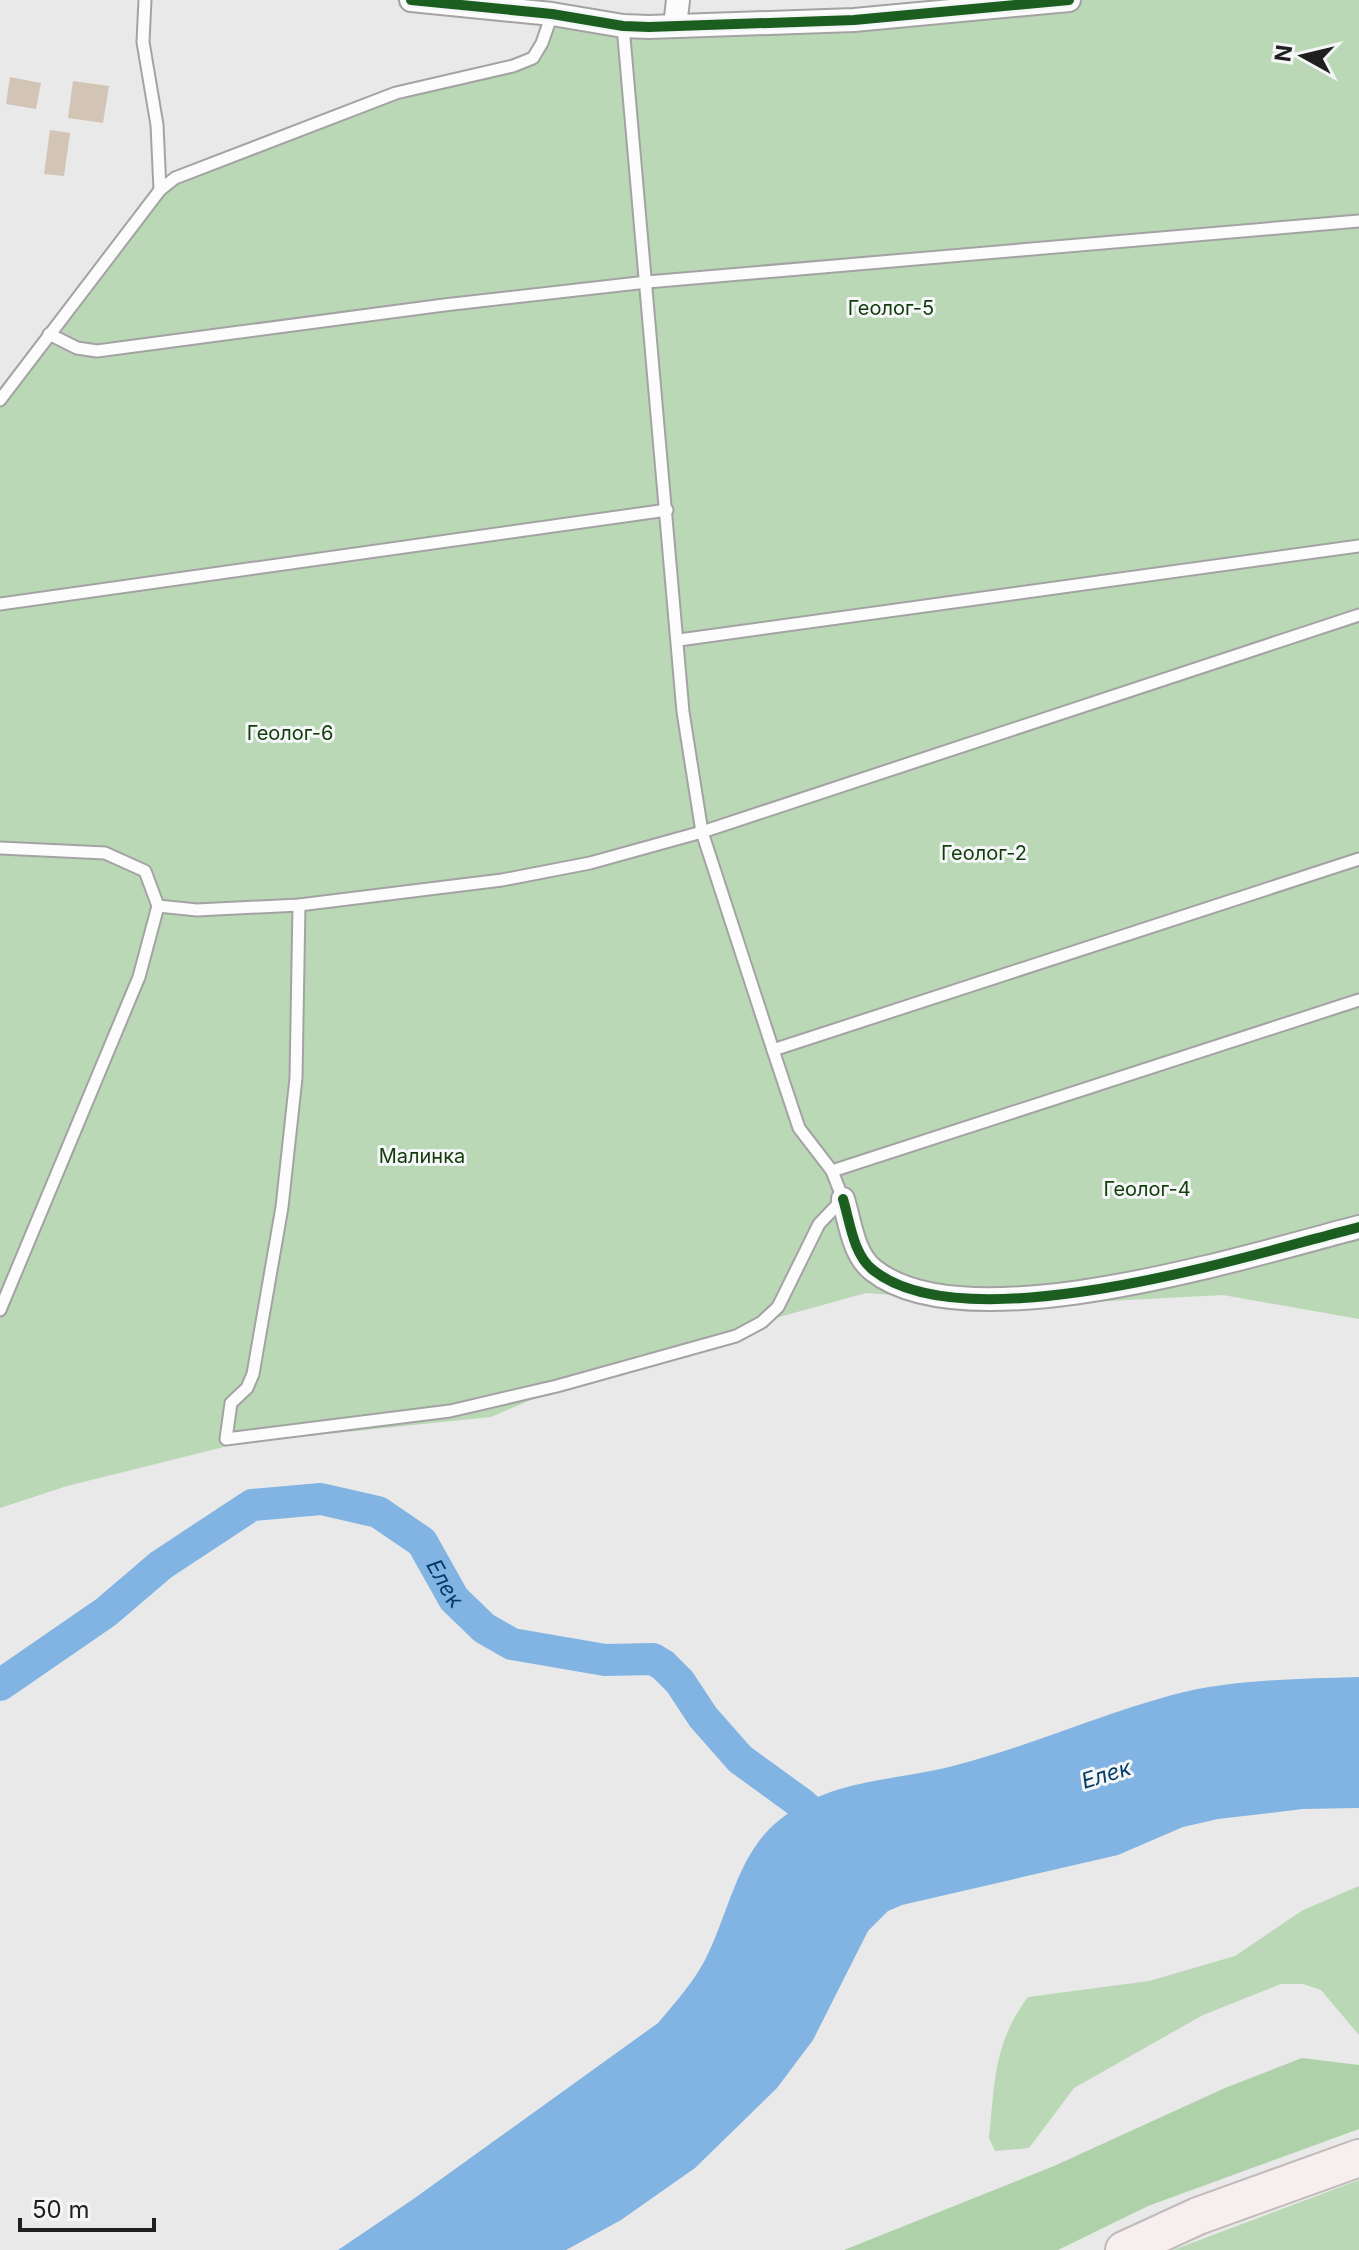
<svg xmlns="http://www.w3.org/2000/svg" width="1359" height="2250" viewBox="0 0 1359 2250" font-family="Inter,sans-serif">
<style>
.green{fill:#bad8b5}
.forest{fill:#aed1a9}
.water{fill:#81b4e2}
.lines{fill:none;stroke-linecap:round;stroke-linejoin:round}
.river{stroke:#81b4e2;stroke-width:32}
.building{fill:#d2c5b6}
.service-casing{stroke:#a3a3a3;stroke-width:15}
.minor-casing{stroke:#a3a3a3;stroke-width:26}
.trunk-casing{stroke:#c2b9b9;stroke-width:40}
.service{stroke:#fcfcfc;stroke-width:11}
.minor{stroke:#fcfcfc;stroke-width:22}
.trunk{stroke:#f6eeef;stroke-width:36}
.cycleway-casing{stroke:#f5f6f8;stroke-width:15}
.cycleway{stroke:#1b5e20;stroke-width:10}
.labels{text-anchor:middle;stroke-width:6;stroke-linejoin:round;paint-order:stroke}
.park-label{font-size:20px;fill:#123d0b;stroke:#f5f6f8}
.water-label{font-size:22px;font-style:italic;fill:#033e68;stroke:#f5f6f8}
</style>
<rect width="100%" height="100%" fill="#e9e9e9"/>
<!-- green -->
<g class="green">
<polygon points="1054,0 1359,0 1359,1319 1223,1295 1032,1305 866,1293 623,1360 491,1417 240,1443 67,1486 0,1508 0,392 158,188 383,104 522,69 542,58 555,27 572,24"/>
<path d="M1359 1886V2035L1321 1990 1303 1984H1281L1203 2015 1074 2088 1029 2148 995 2151 989 2138C995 2083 993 2044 1028 1997L1149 1981 1235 1956 1303 1910Z"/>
<polygon points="1359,2180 1359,2250 1173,2250"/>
</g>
<!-- forest -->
<polygon class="forest" points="1302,2058 1359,2065 1359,2129 1148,2206 1058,2250 844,2250 1054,2166 1225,2088"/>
<!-- water -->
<path class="water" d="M1359 1677V1808L1303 1809 1218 1819 1183 1827 1118 1855 902 1905 888 1911 868 1931 813 2040 777 2088 695 2168 621 2220 566 2250H338L412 2200 658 2023C675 2003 692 1984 705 1960 728 1916 737 1855 777 1822 830 1778 891 1782 953 1766 1028 1747 1098 1715 1172 1695 1232 1679 1298 1679 1359 1677Z"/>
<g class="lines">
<!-- river -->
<path class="river" id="s1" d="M0 1685 106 1612 161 1565 252 1505 321 1499 378 1512 422 1542 454 1599 484 1628 512 1644 605 1660 653 1659 663 1665 680 1682 703 1717 740 1759 802 1804 833 1833"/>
</g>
<!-- building -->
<g class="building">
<polygon points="10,77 41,83 36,109 6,104"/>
<polygon points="73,81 109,86 103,123 68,118"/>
<polygon points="50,130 70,133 64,176 44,174"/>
</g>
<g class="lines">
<defs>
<g id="service">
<polyline points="145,0 143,42 157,125 160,190"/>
<polyline points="49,334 77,348 97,351 444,305 647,282 1359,221"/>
<polyline points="0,400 160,190 175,178 396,93 513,66 533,58 542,43 552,14"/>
<polyline points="0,604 667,510"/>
<polyline points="679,640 1359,546"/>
<polyline points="0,848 105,853 145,871 158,906 197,910 299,905 502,880 590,863 702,832 1359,615"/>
<polyline points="299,905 296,1078 282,1207 253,1374 247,1388 231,1403 226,1439 450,1411 557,1386 736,1336 762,1322 778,1307 819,1224 843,1199 832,1171 799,1128 773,1050 702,832 683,712 623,26"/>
<polyline points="773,1050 1359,859"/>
<polyline points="832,1171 1359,1000"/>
<polyline points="0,1310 139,977 158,906"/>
</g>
<g id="minor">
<polyline points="411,0 552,14 623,26 649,27 854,20 1069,0"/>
<polyline points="675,26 678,0"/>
<path d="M843 1199C850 1222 853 1254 873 1270 967 1345 1250 1255 1359 1227"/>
</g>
<polyline id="trunk" points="1124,2250 1198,2216 1359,2158"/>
</defs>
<!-- service casing -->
<use href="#service" class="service-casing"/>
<!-- minor casing -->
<use href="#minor" class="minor-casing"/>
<!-- trunk casing -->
<use href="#trunk" class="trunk-casing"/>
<!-- service -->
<use href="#service" class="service"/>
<!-- minor -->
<use href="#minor" class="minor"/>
<!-- trunk -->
<use href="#trunk" class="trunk"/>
<defs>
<g id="cycleway">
<polyline points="411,0 552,14 623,26 649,27 854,20 1069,0"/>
<path d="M843 1199C850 1222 853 1254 873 1270 967 1345 1250 1255 1359 1227"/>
</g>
</defs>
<!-- cycleway casing -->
<use href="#cycleway" class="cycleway-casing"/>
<!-- cycleway -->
<use href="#cycleway" class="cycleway"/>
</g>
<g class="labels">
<!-- park labels -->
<g class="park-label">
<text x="891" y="315">Геолог-5</text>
<text x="290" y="740">Геолог-6</text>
<text x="984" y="860">Геолог-2</text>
<text x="422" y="1163">Малинка</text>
<text x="1147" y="1196">Геолог-4</text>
</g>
<!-- water labels -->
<g class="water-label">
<text dy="8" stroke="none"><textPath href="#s1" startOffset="538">Елек</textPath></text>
<text transform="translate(1106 1774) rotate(-17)" y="8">Елек</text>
</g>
</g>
<!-- north arrow -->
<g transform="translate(1303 56) rotate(278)" stroke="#f5f6f8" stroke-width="6" paint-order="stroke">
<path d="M0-6L14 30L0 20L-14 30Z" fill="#1f1f20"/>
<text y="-12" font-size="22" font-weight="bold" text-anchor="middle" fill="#1f1f20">N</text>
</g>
<!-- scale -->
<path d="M20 2218v12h134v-12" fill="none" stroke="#1f1f20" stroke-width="4"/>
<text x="32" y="2218" font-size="24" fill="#1f1f20" stroke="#f5f6f8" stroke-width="6" paint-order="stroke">50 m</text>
</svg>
